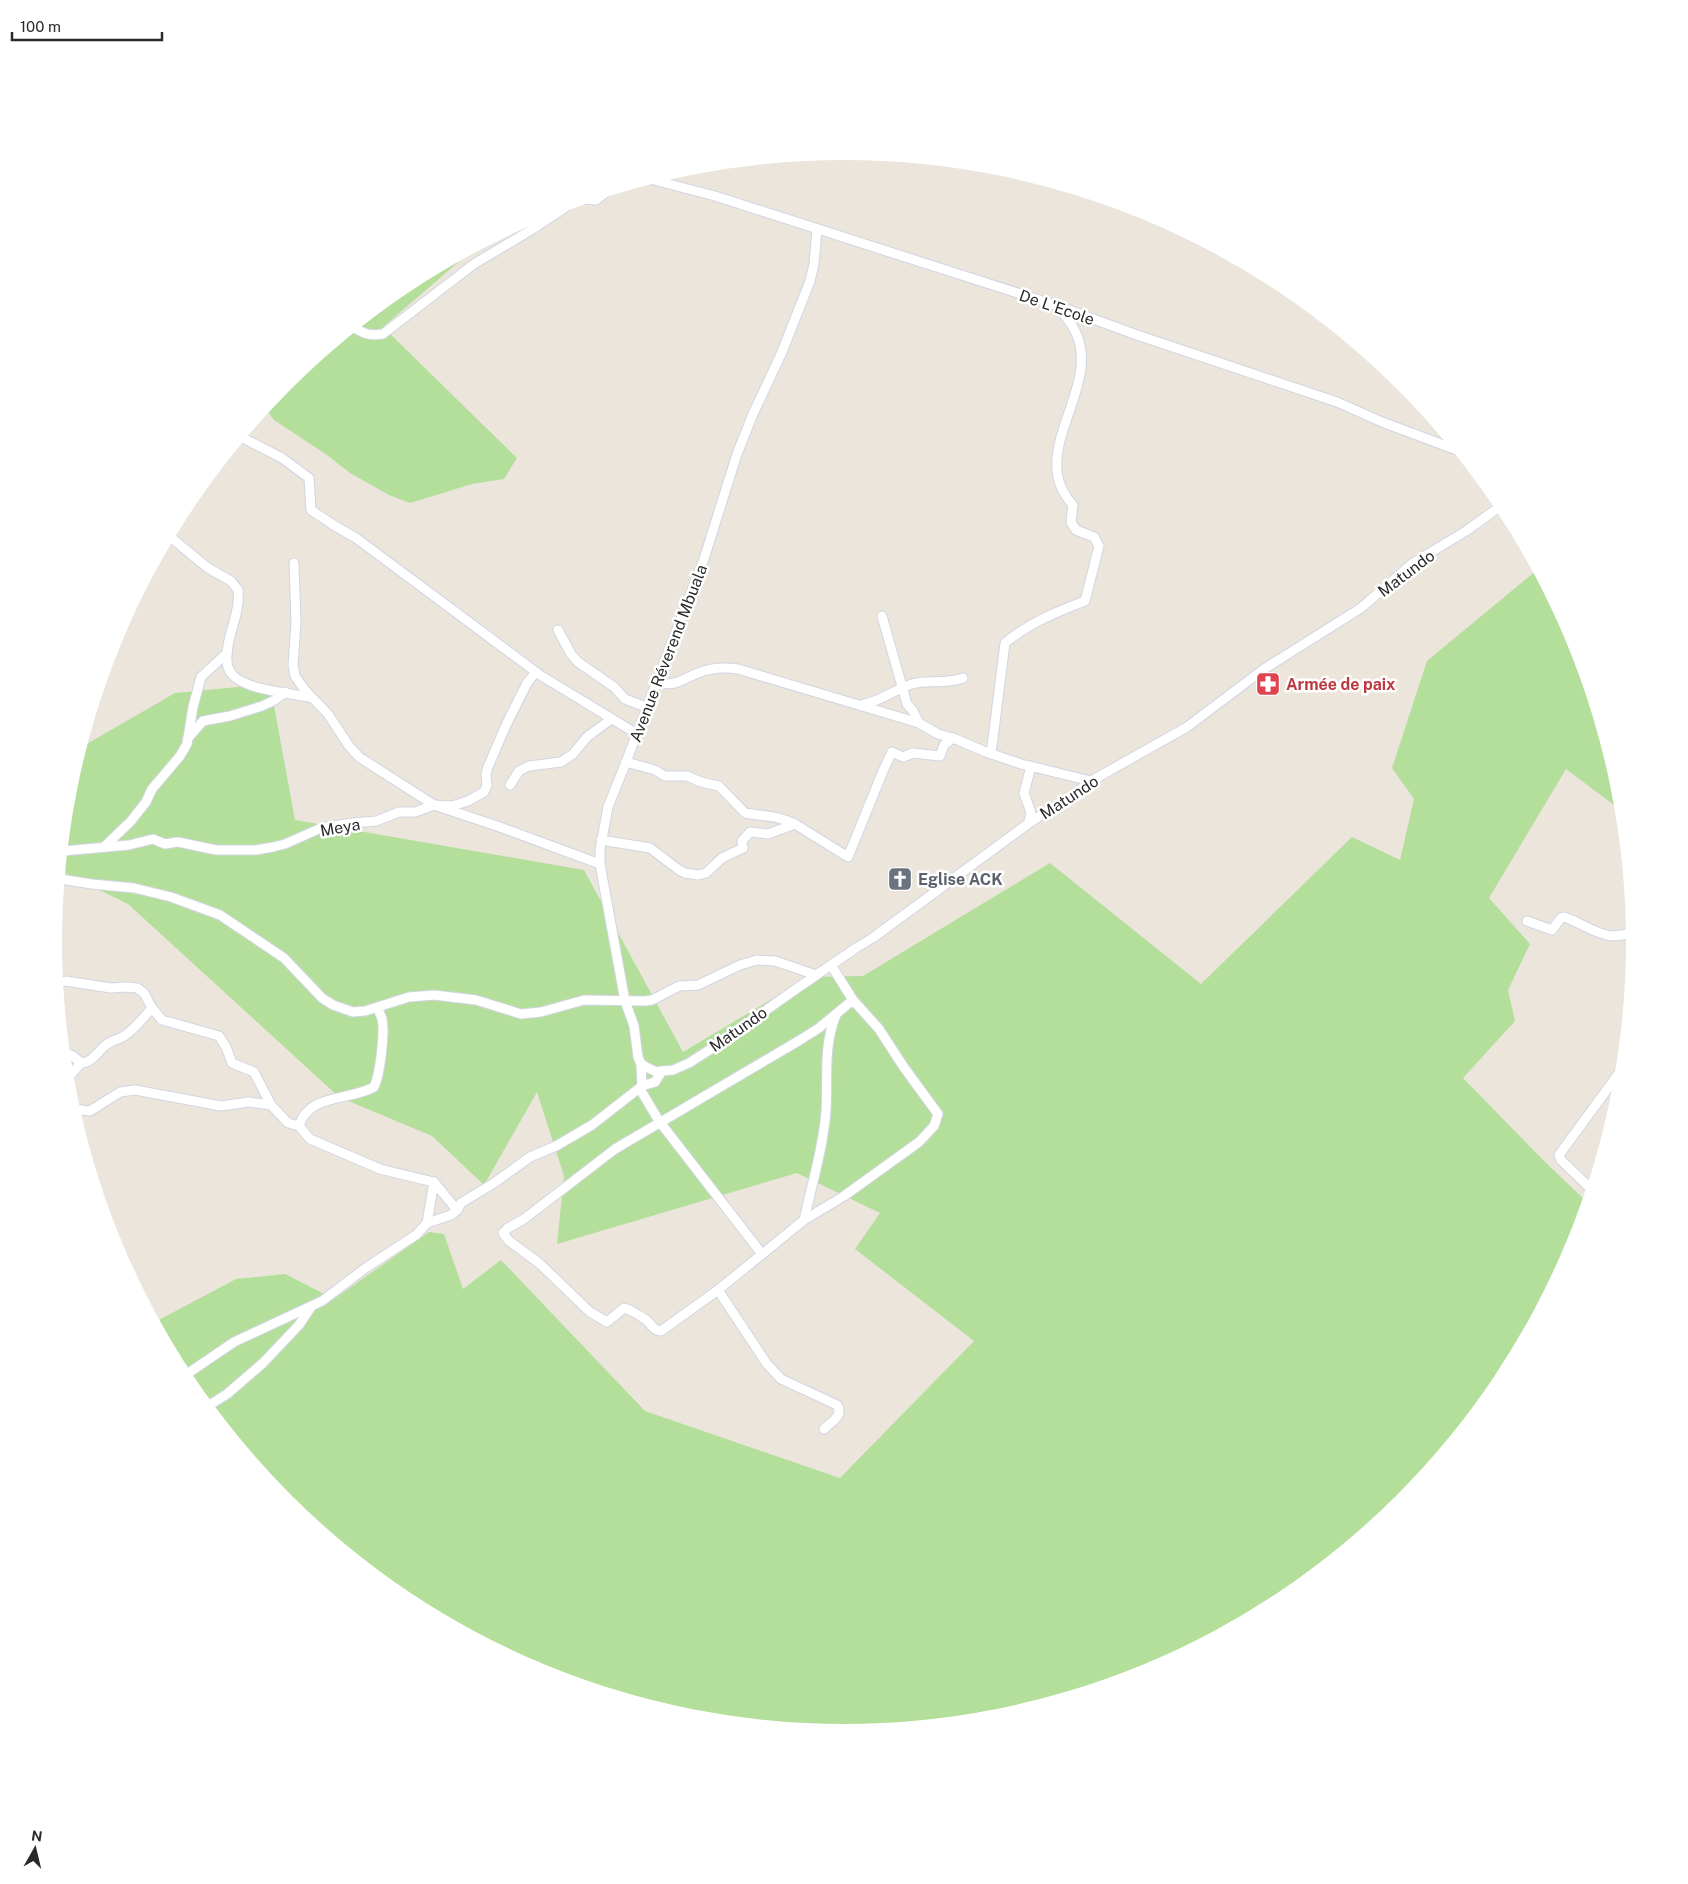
<svg xmlns="http://www.w3.org/2000/svg" width="1688" height="1884" viewBox="0 0 1688 1884" font-family="'Public Sans',sans-serif">
<style>
.green{fill:#b3df9b}
.lines{fill:none;stroke-linecap:round;stroke-linejoin:round}
.street-casing{stroke:#d2d5e2;stroke-width:11}
.street{stroke:#fff;stroke-width:9}
.labels{text-anchor:middle;stroke-width:5;stroke-linejoin:round;paint-order:stroke}
.street-label{font-size:16px;fill:#2a2a2a;stroke:#fff}
.health-label{font-size:16px;font-weight:bold;fill:#be3a42;stroke:#fff;text-anchor:start}
.worship-label{font-size:16px;font-weight:bold;fill:#5b616d;stroke:#fff;text-anchor:start}
</style>
<rect width="100%" height="100%" fill="#ebe5dc"/>
<!-- green -->
<g class="green">
<polygon points="476,247 383,327 517,458 504,479 472,484 410,503 389,495 350,473 327,455 274,420 265,408 285,383 405,285"/>
<path d="M1537 570 1574 640 1619 788 1621 805 1618 808 1566 769 1489 898 1530 944 1508 990 1515 1021 1463 1078 1544 1161 1587 1202 1574 1245 1501 1381 1403 1501 1283 1599 1146 1672 998 1717 844 1732 690 1717 541 1672 405 1599 285 1501 187 1381 155 1322 236 1279 285 1274 334 1299 429 1232 444 1234 463 1289 501 1260 645 1411 840 1478 974 1341 855 1249 880 1213 797 1173 557 1244 564 1176 537 1092 484 1185 432 1136 339 1097 128 904 61 871C64 840 66 767 85 745L175 693 270 684 295 820 584 870 683 1052 809 977 863 976 1050 863 1201 984 1352 837 1400 860 1414 799 1392 768 1427 661Z"/>
</g>
<g class="lines">
<defs>
<g id="street">
<polyline points="650,179 715,196 1055,305 1137,335 1337,402 1382,422 1457,450"/>
<polyline points="583,199 596,200 605,193"/>
<path d="M353 327C364 334 370 336 383 334L474 264 531 230 572 203"/>
<polyline points="241,437 282,458 309,478 311,510 335,526 356,538 540,675 637,734"/>
<path d="M169 536 208 568 231 581 238 590C240 604 234 622 230 636 228 645 225 657 228 667 235 691 290 692 312 698"/>
<polyline points="294,563 296,623 293,665 295,676 304,689 328,714 349,746 359,757 434,805 497,826 600,864"/>
<polyline points="882,616 907,704 913,711 919,723"/>
<polyline points="558,630 571,654 578,662 614,687 625,699 646,707"/>
<path d="M656 682C677 687 680 680 698 673 710 668 724 667 738 669L919 723 938 734 953 738"/>
<path d="M864 704C879 702 896 689 912 684 928 679 944 685 963 678"/>
<polyline points="188,738 203,721 230,716 262,706 275,700 285,692"/>
<path d="M991 754 1005 643C1029 623 1056 612 1085 601L1099 546 1094 537 1076 530 1071 522 1073 505C1024 453 1104 387 1075 331 1071 322 1063 314 1057 306"/>
<path d="M626 762 655 770 665 776H687L701 782 719 786 745 813C763 816 780 816 795 824"/>
<polyline points="510,785 519,771 529,766 561,762 573,754 587,737 610,720"/>
<polyline points="1029,823 1031,813 1024,793 1031,766"/>
<polyline points="601,840 650,848 679,870 685,873 698,875 706,873 722,858 743,848 742,841 750,832 768,834 795,824 848,857 883,771 892,752 903,757 913,753 940,756 944,745 953,738 986,752 1021,764 1091,781"/>
<polyline points="104,847 131,821 146,802 152,789 180,756 187,744 193,707 201,677 227,653"/>
<polyline points="63,851 129,845 153,839 165,844 178,842 216,850 256,850 273,847 285,844 321,828 352,823 376,821 399,812 415,812 434,805 452,806 468,801 484,792 487,785 486,774 488,767 506,725 527,683 536,672"/>
<polyline points="60,879 92,884 134,888 171,897 220,915 284,958 322,998 333,1005 353,1012 365,1011 409,997 434,995 476,1000 521,1014 541,1012 584,1000 645,1001 652,1000 679,986 698,985 740,965 757,960 775,961 816,975"/>
<path d="M1527 921 1552 930 1561 918 1564 917C1588 925 1607 945 1633 931"/>
<path d="M831 965 853 1000 819 1028 800 1040 615 1149 524 1219 508 1228 503 1233 509 1241 539 1263 590 1312 607 1322 624 1308C632 1310 638 1315 645 1319 651 1323 653 1331 661 1331L718 1290 804 1220 844 1196 919 1142 934 1126 938 1114 903 1066 879 1029 853 1000"/>
<polyline points="58,983 66,981 111,988 127,987 137,988 144,993 152,1008 162,1020 219,1036 226,1047 232,1063 254,1072 271,1105 288,1123 299,1126 310,1139 380,1169 434,1182 427,1223"/>
<path d="M65 1053 73 1056 81 1063C92 1063 98 1051 106 1045 111 1040 118 1040 124 1036 135 1029 143 1018 152 1008"/>
<polyline points="641,1064 642,1086"/>
<polyline points="662,1071 657,1072 648,1068 641,1064 638,1057 634,1026 625,1001 600,864 600,850 608,807 626,762 704,559 737,454 753,414 782,352 810,281 814,264 817,229"/>
<polyline points="67,1079 81,1063"/>
<polyline points="640,1089 659,1121 762,1254"/>
<polyline points="73,1109 90,1111 120,1092 135,1090 221,1106 249,1102 271,1105"/>
<path d="M299 1126C308 1093 350 1101 374 1087 380 1075 385 1032 382 1019 381 1015 379 1012 377 1008"/>
<polyline points="434,1182 457,1210"/>
<polyline points="1591,1189 1561,1160 1559,1155 1622,1069"/>
<path d="M804 1220C812 1184 823 1148 826 1111 828 1078 823 1046 836 1015"/>
<path d="M718 1290 767 1364 781 1379 837 1405C844 1416 831 1422 824 1429"/>
<polyline points="184,1376 234,1342 322,1301 367,1267 416,1235 427,1223 451,1215 457,1210 461,1203 494,1183 530,1157 556,1146 592,1125 642,1086 655,1082 662,1071 673,1070 689,1063 714,1047 796,989 856,948 874,937 1029,823 1077,792 1091,781 1187,727 1264,669 1361,608 1413,563 1466,531 1502,505"/>
<polyline points="208,1406 227,1394 263,1363 299,1325 311,1307"/>
</g>
</defs>
<!-- street casing -->
<use href="#street" class="street-casing"/>
<!-- street -->
<use href="#street" class="street"/>
</g>
<!-- icons -->
<defs>
<symbol id="pharmacy-square" viewBox="-11 -11 22 22"><rect x="-9" y="-9" width="18" height="18" rx="4" fill="#e0444e" stroke="#fff"/><path d="M-2-6h4v4h4v4h-4v4h-4v-4h-4v-4h4Z" fill="#fff"/></symbol>
<symbol id="church-square" viewBox="-11 -11 22 22"><rect x="-9" y="-9" width="18" height="18" rx="4" fill="#6b7280" stroke="#fff"/><path d="M-1.2-6h2.4v3.5h3.3v2.4h-3.3V6h-2.4V-.1h-3.3v-2.4h3.3Z" fill="#fff"/></symbol>
</defs>
<g fill-rule="evenodd">
<use href="#pharmacy-square" x="1254" y="670" width="28" height="28"/>
<use href="#church-square" x="886" y="865" width="28" height="28"/>
</g>
<g class="labels">
<!-- street labels -->
<g class="street-label">
<text transform="translate(1057 307) rotate(19)" y="6">De L'Ecole</text>
<text transform="translate(1406 573) rotate(-37)" y="6">Matundo</text>
<text transform="translate(668 653) rotate(-69)" y="6">Avenue Réverend Mbuala</text>
<text transform="translate(1069 797) rotate(-33)" y="6">Matundo</text>
<text transform="translate(340 827) rotate(-10)" y="6">Meya</text>
<text transform="translate(738 1029) rotate(-35)" y="6">Matundo</text>
</g>
<!-- health labels -->
<g class="health-label">
<text x="1286" y="690">Armée de paix</text>
</g>
<!-- worship labels -->
<g class="worship-label">
<text x="918" y="885">Eglise ACK</text>
</g>
</g>
<!-- crop -->
<path d="M0 0H1688V1884H0ZM62 942a782 782 0 1 1 1564 0a782 782 0 1 1-1564 0Z" fill="#fff" fill-rule="evenodd"/>
<!-- north arrow -->
<g transform="translate(35 1849) rotate(8)" stroke="#ffffff" stroke-width="4" paint-order="stroke">
<path d="M0-4L9 19L0 12L-9 19Z" fill="#2a2a2a"/>
<text y="-8" font-size="14" font-weight="bold" text-anchor="middle" fill="#2a2a2a">N</text>
</g>
<!-- scale -->
<path d="M12 32v8h150v-8" fill="none" stroke="#2a2a2a" stroke-width="2.5"/>
<text x="20" y="32" font-size="15" fill="#2a2a2a" stroke="#ffffff" stroke-width="4" paint-order="stroke">100 m</text>
</svg>
